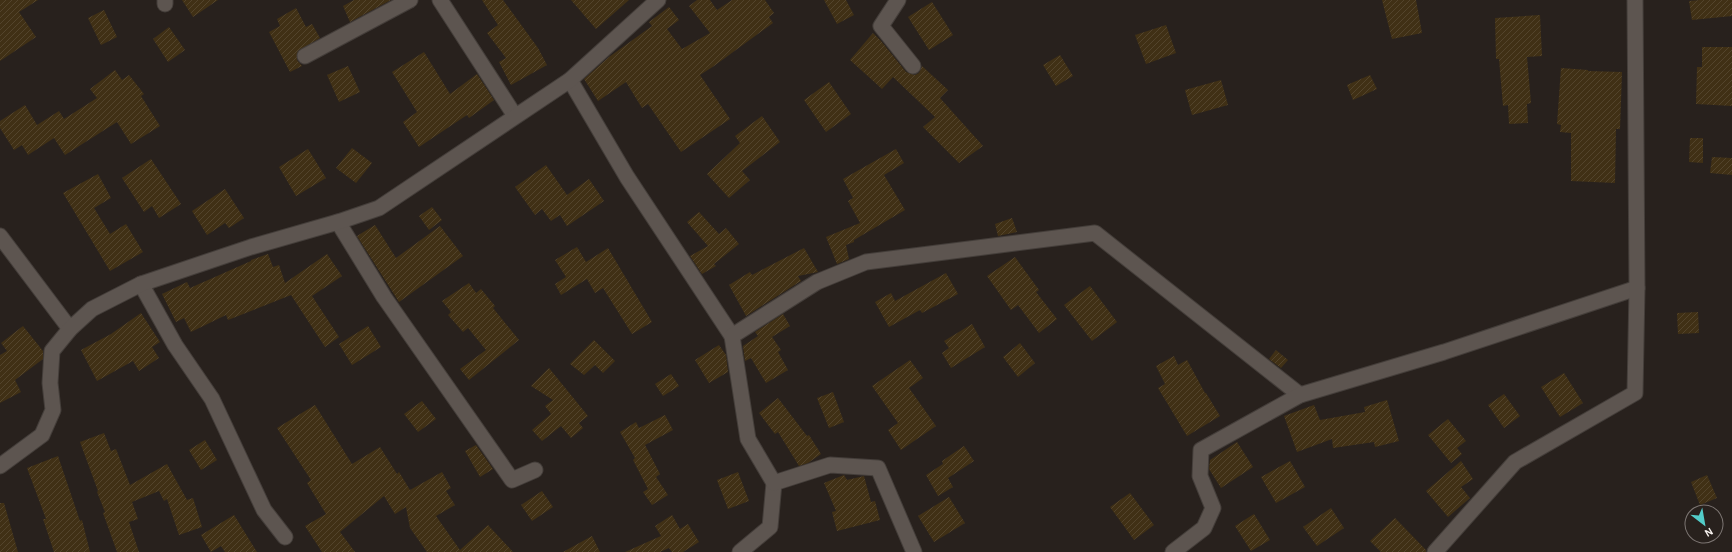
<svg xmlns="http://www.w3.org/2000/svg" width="1732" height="552" viewBox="0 0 1732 552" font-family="'Alegreya Sans',sans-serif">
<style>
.building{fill:url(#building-hatch)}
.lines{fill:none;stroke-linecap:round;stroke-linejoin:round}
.minor-casing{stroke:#443e3a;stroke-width:17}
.minor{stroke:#5d5550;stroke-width:15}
</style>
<defs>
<pattern id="building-hatch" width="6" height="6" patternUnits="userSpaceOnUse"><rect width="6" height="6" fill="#403015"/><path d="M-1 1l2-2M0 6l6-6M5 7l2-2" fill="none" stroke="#53442c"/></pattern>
</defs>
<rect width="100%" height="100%" fill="#28211d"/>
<!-- building -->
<g class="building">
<polygon points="0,0 38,0 19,12 36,37 0,61"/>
<polygon points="182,0 218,0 193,17"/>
<polygon points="354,0 391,0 350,22 343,6"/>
<polygon points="482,0 503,0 538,48 547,65 511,85 499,62 506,58 487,33 498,25"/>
<polygon points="571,0 629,0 596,29"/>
<polygon points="697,0 710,0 717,10 732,0 765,0 774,13 769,17 773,23 714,66 700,75 730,119 681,152 648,104 642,108 626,82 598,101 584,79 609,57 652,26 649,22 669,7 679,20 667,29 682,49 710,33 689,6"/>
<polygon points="824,0 846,0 854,15 837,24"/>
<polygon points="1382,0 1416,0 1422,33 1392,39"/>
<polygon points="1700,0 1732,0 1732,16 1692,20 1689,1"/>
<polygon points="932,2 953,35 929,50 908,17"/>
<polygon points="296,8 306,27 312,24 320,38 298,51 297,60 302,66 290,72 269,32 280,26 277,19"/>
<polygon points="104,10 117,37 101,45 88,18"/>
<polygon points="1540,15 1542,56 1527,57 1531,103 1527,104 1528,123 1509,124 1508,105 1503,106 1499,59 1496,59 1495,18"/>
<polygon points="1166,25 1176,53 1146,64 1135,35"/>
<polygon points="169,27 185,50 168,62 153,39"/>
<polygon points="873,33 881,41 906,72 915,75 919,73 922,66 948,90 940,98 983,146 959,163 923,127 935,117 893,77 882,89 850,60"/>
<polygon points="1702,47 1732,47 1732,106 1696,104 1697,67 1702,67"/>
<polygon points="424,52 450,94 477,74 494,100 469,118 467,115 419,147 403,122 417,112 392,72"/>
<polygon points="1060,55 1073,76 1056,86 1043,65"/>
<polygon points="348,66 360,92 339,102 327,75"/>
<polygon points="1561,68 1588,70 1588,71 1622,72 1620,129 1616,129 1615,183 1571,181 1571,133 1560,132 1561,125 1557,124"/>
<polygon points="115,70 122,80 129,75 144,94 141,96 160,126 131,144 117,122 65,155 54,138 28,155 22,145 14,150 0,128 0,121 25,105 37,125 59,111 64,119 97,98 90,89"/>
<polygon points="1370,75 1377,89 1353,100 1347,85"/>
<polygon points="1221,80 1228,105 1192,115 1185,90"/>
<polygon points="829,82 851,114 826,132 804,100"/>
<polygon points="762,116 780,142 742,171 750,180 729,198 707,174 740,143 735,136"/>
<polygon points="1690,138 1703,138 1703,163 1689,162"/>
<polygon points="352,148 372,163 356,183 336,168"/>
<polygon points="308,149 326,178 296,196 279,167"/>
<polygon points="896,149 904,163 884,175 905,210 854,240 854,242 846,245 849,259 837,264 826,237 860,223 848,201 853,198 843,179"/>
<polygon points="1712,157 1732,158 1732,175 1710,173"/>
<polygon points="151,159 181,204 159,218 152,206 144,212 122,178"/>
<polygon points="546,165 567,195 589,179 604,201 567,226 560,215 551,221 542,209 535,215 515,187"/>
<polygon points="98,174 111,198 94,208 110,234 126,224 143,252 110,271 63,193"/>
<polygon points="225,189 244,218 229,228 225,223 207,235 192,211"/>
<polygon points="432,207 442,220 429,230 419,216"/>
<polygon points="699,212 719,234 726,228 739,244 714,264 716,266 702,274 690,256 708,246 687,222"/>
<polygon points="1012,218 1017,232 998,236 995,224"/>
<polygon points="375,225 396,258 440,226 463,256 399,302 357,236"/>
<polygon points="577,247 586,262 608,248 652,322 632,334 603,288 595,293 587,279 561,295 555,284 566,277 555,260"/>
<polygon points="804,248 818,272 798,276 801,281 746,316 729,285 750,272 752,275"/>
<polygon points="268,254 273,267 279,265 285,283 327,254 342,276 312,296 339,337 325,347 291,295 228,320 226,315 191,332 184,318 176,322 162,294 187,282 190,288 251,261 251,260"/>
<polygon points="1015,257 1039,290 1036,292 1057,319 1039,333 1018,305 1011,310 987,276"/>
<polygon points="946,273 958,294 922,313 920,310 889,327 875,302 891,293 895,301"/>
<polygon points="469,283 476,293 481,289 495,306 493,308 519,340 469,380 460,369 486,350 468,328 463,332 448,315 451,312 442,301"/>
<polygon points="1090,286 1117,322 1092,341 1064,305"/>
<polygon points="1698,312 1699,333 1678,334 1677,313"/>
<polygon points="141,313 160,342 152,347 159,358 139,371 133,361 97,381 81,350 111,334"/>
<polygon points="783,314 790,326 772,337 781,350 778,352 788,370 766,383 751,358 745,361 743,346 758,336 755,332"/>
<polygon points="972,324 985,347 951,368 942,353 949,348 944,341"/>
<polygon points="23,326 43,351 43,359 15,380 21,392 0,403 0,355 7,351 1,343"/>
<polygon points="368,326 381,347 352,365 339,344"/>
<polygon points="594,340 615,361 603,373 595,365 584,375 570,364"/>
<polygon points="1020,343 1035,363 1018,377 1003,357"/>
<polygon points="719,345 726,355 728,372 709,383 695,360"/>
<polygon points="1276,350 1288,360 1281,368 1269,359"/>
<polygon points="1174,356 1178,365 1187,360 1205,393 1206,393 1220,416 1187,436 1158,388 1165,384 1156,366"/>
<polygon points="910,360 923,378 909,388 936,426 901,450 888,430 898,423 872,386"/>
<polygon points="549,368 588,416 579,423 583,428 571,438 561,426 542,441 532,430 551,414 545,406 553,400 531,386"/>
<polygon points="1564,373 1583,403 1560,417 1541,387"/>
<polygon points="671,374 679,386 663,396 655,384"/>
<polygon points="833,392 844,422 829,428 817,398"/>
<polygon points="1504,394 1520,416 1504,428 1488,405"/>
<polygon points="778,398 807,436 809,435 821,454 808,463 799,466 778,432 775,434 759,413"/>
<polygon points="1387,400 1399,441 1375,447 1374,442 1333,448 1332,439 1297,452 1284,416 1314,405 1320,420 1365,412 1364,407"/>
<polygon points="422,401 436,419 418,432 404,414"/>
<polygon points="315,405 352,464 380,447 397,474 399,472 410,490 442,472 451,488 446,491 455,505 436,516 460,550 488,525 513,552 427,552 410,528 406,507 395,514 384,496 340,532 355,552 322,552 305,526 326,514 307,483 311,480 277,428"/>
<polygon points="665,415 673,430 645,445 660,474 656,477 668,495 652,505 643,492 648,489 633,460 635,458 620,432 636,422 639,428"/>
<polygon points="1448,419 1466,441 1457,448 1462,454 1451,463 1428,435"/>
<polygon points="104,433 111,451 116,449 130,485 167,464 187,500 193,498 202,527 179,535 167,499 164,501 159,491 132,502 138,519 129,522 139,552 117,552 103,513 105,512 97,492 98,491 80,442"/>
<polygon points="205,440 217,460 201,470 189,450"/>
<polygon points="1237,442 1253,467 1221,488 1209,469 1210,460"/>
<polygon points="476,445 493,469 480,477 465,451"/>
<polygon points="964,446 974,461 948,478 953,487 938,496 926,475 943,464 942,461"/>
<polygon points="58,456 80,521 82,520 90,552 54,552 43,519 46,519 27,468"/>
<polygon points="1290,461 1305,487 1276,503 1261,477"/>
<polygon points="1461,461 1473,479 1461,487 1470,498 1448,517 1426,491"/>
<polygon points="738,472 749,501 728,509 717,480"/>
<polygon points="844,475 847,480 864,476 871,502 875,501 880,520 837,531 832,512 836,511 824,483"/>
<polygon points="1707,475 1717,498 1700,505 1691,482"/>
<polygon points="542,491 553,507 532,521 521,505"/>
<polygon points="1130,493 1154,525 1134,540 1110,507"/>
<polygon points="949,497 965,523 934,542 918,516"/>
<polygon points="0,503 4,503 18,552 0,552"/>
<polygon points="1331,508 1344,528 1317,546 1303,527"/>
<polygon points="1254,514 1270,540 1251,551 1235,526"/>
<polygon points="234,515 257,552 225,552 221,546 211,552 201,535"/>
<polygon points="672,515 680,529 688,524 699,542 683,552 672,552 669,548 660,552 625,552 661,536 655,526"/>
<polygon points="1395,518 1426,550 1426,552 1381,552 1370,541"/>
<polygon points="592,536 600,552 563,552"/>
</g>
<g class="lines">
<defs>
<g id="minor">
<polyline points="165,0 165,4"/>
<polyline points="440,0 515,116"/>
<polyline points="898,0 881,26 913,66"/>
<polyline points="305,56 410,0"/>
<polyline points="570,80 627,177 732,336"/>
<polyline points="338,222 384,297 512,480 535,470"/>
<polyline points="0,236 70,329"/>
<polyline points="141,284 175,345 212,399 264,510 285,537"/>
<polyline points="0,466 42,435 53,410 50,383 52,351 70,329 92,309 141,284 251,247 338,222 379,208 570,80 658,0"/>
<polyline points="740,552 770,527 774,483"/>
<polyline points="914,552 878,468 830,465 774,483 748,439 732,336 817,282 866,262 1095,233 1300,395"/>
<polyline points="1173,552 1204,528 1213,508 1200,476 1201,450 1300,395 1444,352 1637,288"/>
<polyline points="1435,552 1515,462 1635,393 1637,288 1635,0"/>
</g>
</defs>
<!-- minor casing -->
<use href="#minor" class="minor-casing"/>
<!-- minor -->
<use href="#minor" class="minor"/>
</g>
<!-- north arrow -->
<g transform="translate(1704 524) rotate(149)"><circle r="19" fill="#28211d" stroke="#7c7572"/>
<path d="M0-3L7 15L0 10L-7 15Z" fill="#53cdc9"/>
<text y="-6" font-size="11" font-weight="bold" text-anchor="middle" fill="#f9f4f1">N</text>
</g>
</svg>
